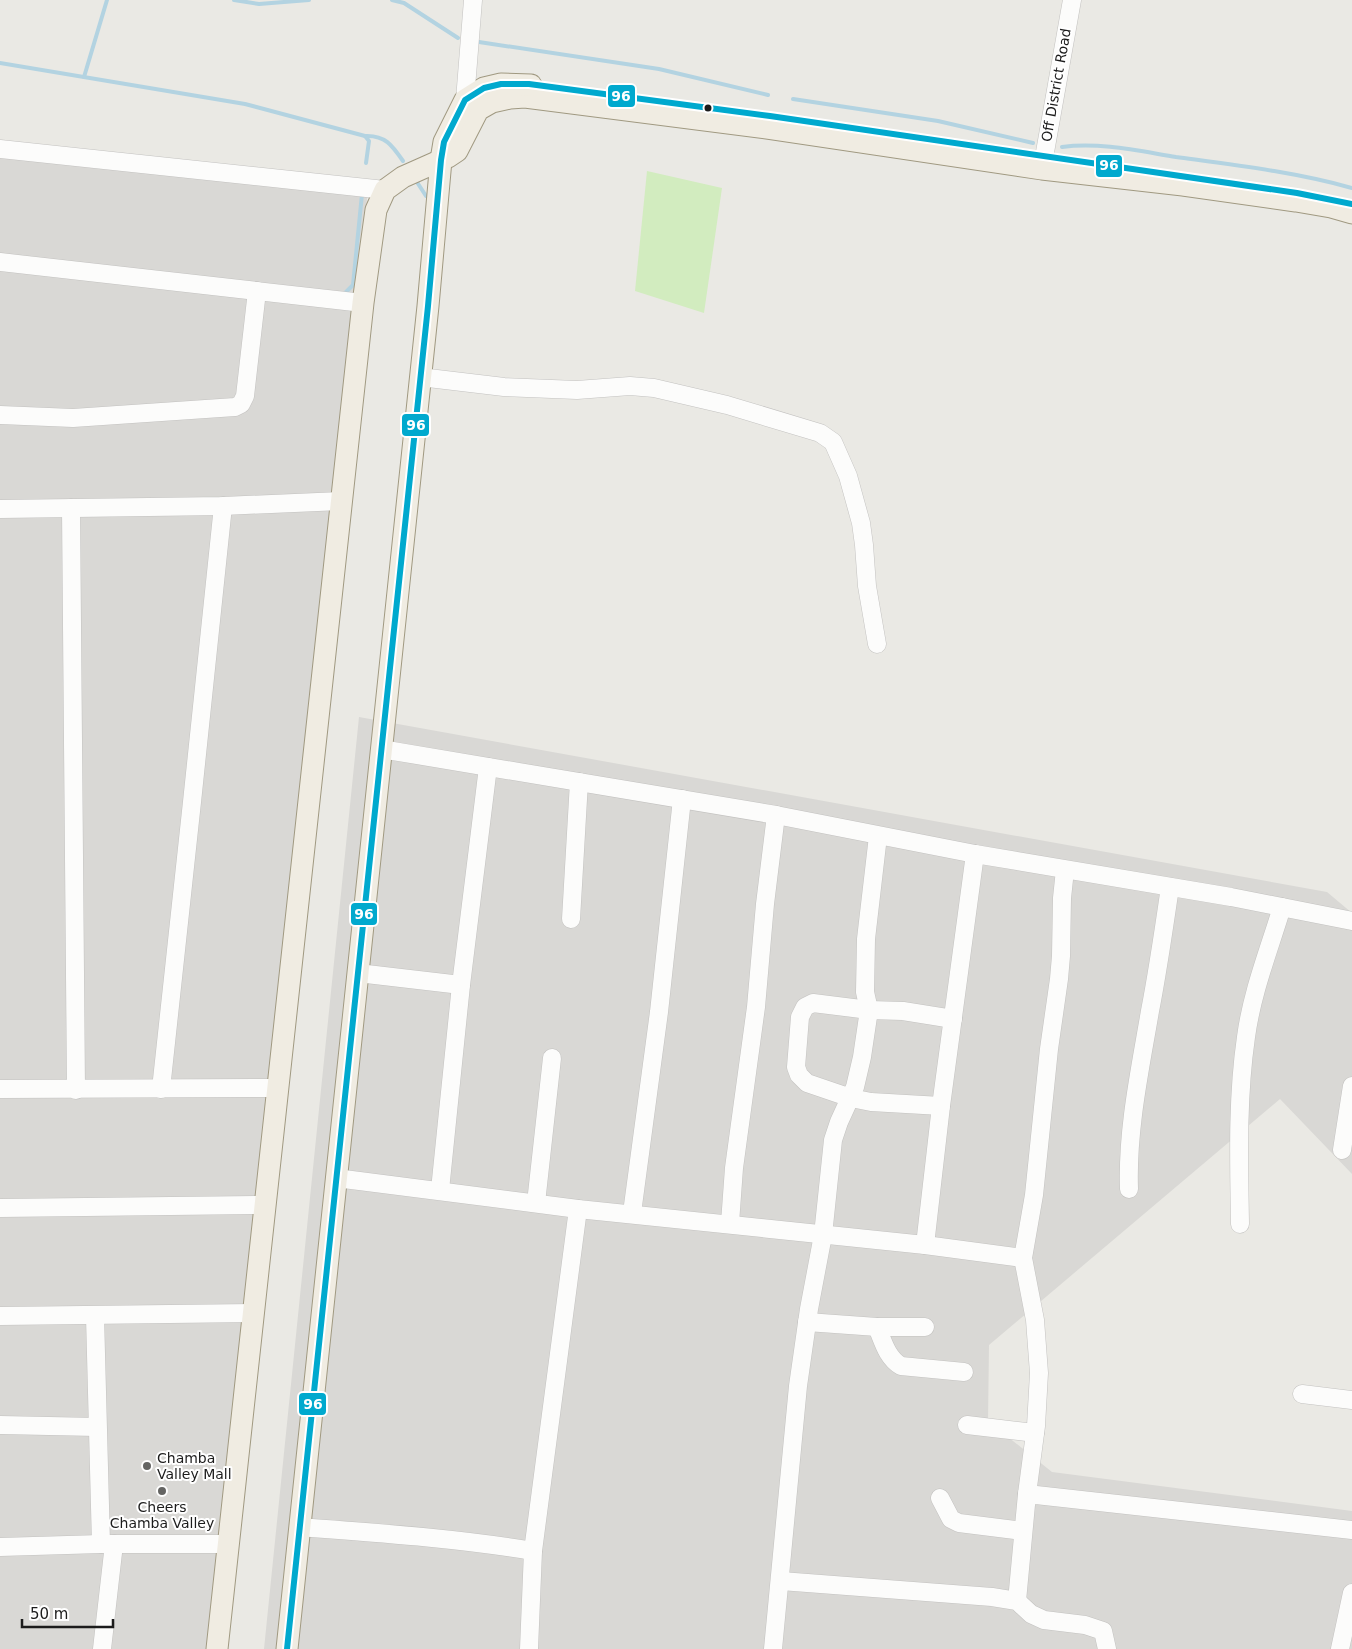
<svg xmlns="http://www.w3.org/2000/svg" width="1352" height="1649" viewBox="0 0 1352 1649" font-family="'DejaVu Sans',sans-serif">
<style>
.residential{fill:#d9d8d5}
.grass{fill:#d2ecbf}
.lines{fill:none;stroke-linecap:round;stroke-linejoin:round}
.stream{stroke:#b3d3e1;stroke-width:4}
.minor-casing{stroke:#c3c2c0;stroke-width:19}
.major-casing{stroke:#a09981;stroke-width:23}
.minor{stroke:#fcfcfb;stroke-width:18}
.major{stroke:#f0ece2;stroke-width:21}
.bus-1-casing{stroke:#fff;stroke-width:10}
.bus-1{stroke:#00a9ce;stroke-width:6}
.bus-dot{fill:#1c1c1c;stroke:#fff;stroke-width:2}
.poi-dot{fill:#646462;stroke:#fff;stroke-width:2}
.labels{text-anchor:middle;stroke-width:4;stroke-linejoin:round;paint-order:stroke}
.street-label{font-size:14px;fill:#1c1c1c;stroke:#fff}
.poi-label{font-size:14px;fill:#1c1c1c;stroke:#fff;text-anchor:start}
.line-badge{stroke:#fff;stroke-width:2}
.badge-label{font-size:14px;text-anchor:middle;font-weight:bold;fill:#fff}
</style>
<rect width="100%" height="100%" fill="#eae9e4"/>
<!-- residential -->
<g class="residential">
<polygon points="0,157 368,189 228,1543 215,1649 0,1649"/>
<polygon points="359,717 1327,892 1352,913 1352,1174 1280,1099 989,1345 988,1421 1052,1472 1352,1511 1352,1649 264,1649"/>
</g>
<!-- grass -->
<polygon class="grass" points="647,171 722,188 704,313 635,291"/>
<g class="lines">
<!-- stream -->
<g class="stream">
<polyline points="234,0 259,4 309,0"/>
<polyline points="392,0 404,3 458,38"/>
<polyline points="479,42 659,69 768,95"/>
<path d="M0 63 245 104 365 136C385 135 392 145 403 161"/>
<polyline points="84,77 107,0"/>
<polyline points="793,99 938,121 1033,143"/>
<polyline points="365,136 369,141 366,163"/>
<path d="M1062 147C1100 142 1139 151 1176 157 1235 165 1295 172 1352 188"/>
<polyline points="415,179 426,196"/>
<polyline points="344,294 353,285 362,194"/>
</g>
<defs>
<g id="minor">
<polyline points="465,100 473,0"/>
<polyline points="0,149 385,190"/>
<polyline points="1042,169 1072,0"/>
<polyline points="0,262 363,303"/>
<polyline points="420,377 504,387 577,390 630,386 654,388 727,405 820,433 833,442 848,476 861,523 864,545 867,586 877,644"/>
<polyline points="0,415 73,418 235,407 241,404 245,396 257,291"/>
<polyline points="71,508 76,1090"/>
<polyline points="0,509 223,506 341,501"/>
<polyline points="381,749 776,815 975,854 1231,897 1352,921"/>
<polyline points="571,919 579,782"/>
<polyline points="358,973 461,985"/>
<polyline points="0,1089 278,1088"/>
<polyline points="161,1089 192,802 223,506"/>
<polyline points="941,1106 871,1102 851,1098 807,1083 799,1075 796,1067 800,1017 805,1007 813,1003 869,1010 903,1011 953,1019"/>
<polyline points="1342,1150 1352,1086"/>
<polyline points="336,1178 578,1209 925,1245 1023,1258"/>
<path d="M1129 1189C1127 1129 1140 1070 1150 1011 1158 970 1164 928 1170 887"/>
<polyline points="440,1190 461,985 488,767"/>
<polyline points="536,1203 552,1058"/>
<polyline points="0,1208 265,1205"/>
<polyline points="632,1213 659,1012 682,799"/>
<polyline points="730,1223 734,1168 756,1007 765,904 776,815"/>
<path d="M1240 1224C1239 1162 1237 1099 1246 1037 1252 992 1269 950 1282 907"/>
<polyline points="925,1245 941,1106 975,854"/>
<polyline points="0,1316 254,1313"/>
<polyline points="95,1316 101,1544"/>
<polyline points="807,1322 877,1327 925,1327"/>
<path d="M877 1327C883 1341 887 1358 901 1366L964 1372"/>
<polyline points="1302,1394 1352,1400"/>
<polyline points="0,1425 97,1427"/>
<polyline points="967,1425 1035,1433"/>
<polyline points="1027,1494 1036,1426 1039,1373 1035,1320 1023,1258 1034,1195 1049,1049 1059,979 1061,956 1062,898 1065,870"/>
<polyline points="940,1498 951,1519 959,1523 1023,1531"/>
<path d="M299 1527C378 1533 455 1538 533 1551"/>
<polyline points="0,1547 101,1544 229,1544"/>
<polyline points="781,1581 992,1597 1017,1601 1031,1614 1044,1620 1085,1625 1103,1631 1107,1649"/>
<polyline points="1017,1601 1027,1494 1352,1530"/>
<polyline points="102,1649 114,1544"/>
<polyline points="529,1649 533,1551 578,1209"/>
<polyline points="773,1649 798,1386 809,1309 823,1235 833,1140 839,1122 855,1087 862,1057 869,1010 865,992 866,939 878,836"/>
<polyline points="1340,1649 1352,1593"/>
</g>
<g id="major">
<polyline points="217,1649 363,303 376,210 385,190 403,177 448,157 457,151 478,110 492,102 510,98 525,97 767,128 1042,169 1183,185 1296,201 1331,207 1352,213"/>
<polyline points="287,1649 428,306 441,160 444,142 465,100 484,88 501,84 531,85"/>
</g>
</defs>
<!-- minor casing -->
<use href="#minor" class="minor-casing"/>
<!-- major casing -->
<use href="#major" class="major-casing"/>
<!-- minor -->
<use href="#minor" class="minor"/>
<!-- major -->
<use href="#major" class="major"/>
<defs>
<polyline id="bus-1" points="287,1649 428,306 441,160 444,142 465,100 484,88 501,84 529,84 770,116 1297,193 1352,204"/>
</defs>
<!-- bus-1 casing -->
<use href="#bus-1" class="bus-1-casing"/>
<!-- bus-1 -->
<use href="#bus-1" class="bus-1"/>
</g>
<!-- markers -->
<circle class="bus-dot" cx="708" cy="108" r="4.5"/>
<g class="poi-dot">
<circle cx="147" cy="1466" r="5"/>
<circle cx="162" cy="1491" r="5"/>
</g>
<g class="labels">
<!-- street labels -->
<g class="street-label">
<text transform="translate(1056 85) rotate(-80)" y="5">Off District Road</text>
</g>
<!-- poi labels -->
<g class="poi-label">
<text x="157" y="1463">Chamba<tspan x="157" dy="16">Valley Mall</tspan></text>
<text x="162" y="1512" text-anchor="middle">Cheers<tspan x="162" dy="16">Chamba Valley</tspan></text>
</g>
</g>
<g class="line-badge">
<rect x="607" y="84" width="29" height="24" rx="5" fill="#00a9ce"/>
<rect x="1095" y="154" width="28" height="24" rx="5" fill="#00a9ce"/>
<rect x="401" y="413" width="29" height="24" rx="5" fill="#00a9ce"/>
<rect x="350" y="902" width="28" height="24" rx="5" fill="#00a9ce"/>
<rect x="298" y="1392" width="29" height="24" rx="5" fill="#00a9ce"/>
</g>
<g class="badge-label">
<text x="621" y="101">96</text>
<text x="1109" y="170">96</text>
<text x="416" y="430">96</text>
<text x="364" y="919">96</text>
<text x="313" y="1409">96</text>
</g>
<!-- scale -->
<path d="M22 1619v8h91v-8" fill="none" stroke="#1c1c1c" stroke-width="2.5"/>
<text x="30" y="1619" font-size="15" fill="#1c1c1c" stroke="#ffffff" stroke-width="4" paint-order="stroke">50 m</text>
</svg>
